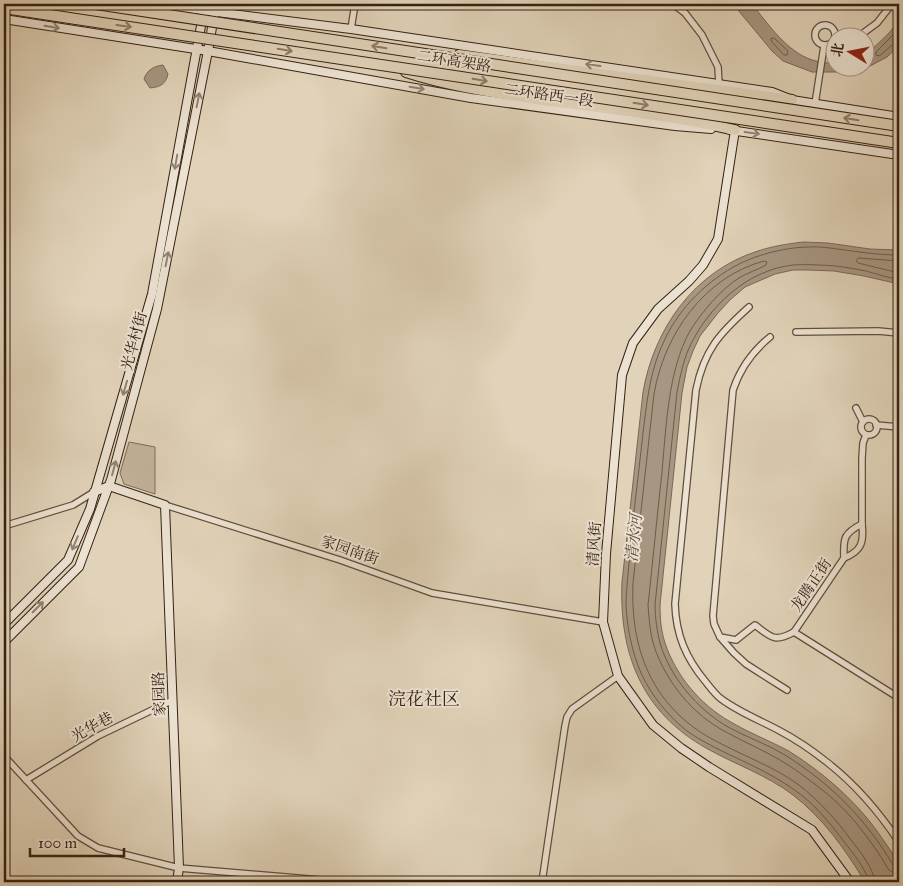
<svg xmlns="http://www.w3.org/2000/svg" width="903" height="886" viewBox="0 0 903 886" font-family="'IM FELL Great Primer','Noto Serif SC',serif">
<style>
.green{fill:#c4b59d;stroke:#7d6b58}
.water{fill:#a79681;stroke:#7a6755}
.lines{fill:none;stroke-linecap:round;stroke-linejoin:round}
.shore{stroke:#6e5c4a;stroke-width:1}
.street-casing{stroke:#614e3c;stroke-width:8}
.secondary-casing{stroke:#362113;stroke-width:10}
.highway-casing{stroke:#362113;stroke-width:12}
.street{stroke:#ece2d2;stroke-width:5.5}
.secondary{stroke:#ece2d2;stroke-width:8}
.highway{stroke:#e1d3b9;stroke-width:10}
.highway-bridge-casing{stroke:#362113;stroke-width:12;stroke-linecap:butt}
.highway-bridge{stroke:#e1d3b9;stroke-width:10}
.oneway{stroke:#8c7a66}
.oneway2{stroke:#918272}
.labels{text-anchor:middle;stroke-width:4;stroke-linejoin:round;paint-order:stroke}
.street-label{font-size:15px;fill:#362113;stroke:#ece2d2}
.water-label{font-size:16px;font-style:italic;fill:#5e4a3a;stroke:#ece2d2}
.quarter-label{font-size:18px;fill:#362113;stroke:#ece2d2}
</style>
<rect width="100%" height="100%" fill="#e1d3b9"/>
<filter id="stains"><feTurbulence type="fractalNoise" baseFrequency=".004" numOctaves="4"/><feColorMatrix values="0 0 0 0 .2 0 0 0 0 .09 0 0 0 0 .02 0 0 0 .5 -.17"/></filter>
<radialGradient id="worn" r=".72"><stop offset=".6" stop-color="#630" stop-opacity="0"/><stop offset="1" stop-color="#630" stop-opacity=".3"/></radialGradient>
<!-- green -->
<polygon class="green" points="129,442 155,447 155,494 124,484 120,473"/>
<!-- water -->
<g class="water">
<path d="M733 4H752C768 24 786 51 812 60 819 62 828 63 835 64L836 68H866V55L889 33 899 21V46L887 57 870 66 852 72H812L783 61 772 51Z"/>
<path d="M163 65 168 74C166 84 160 87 150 88L144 79C147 70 154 66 163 65Z"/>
<path d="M803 242 828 243 870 249 899 250V284L864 276 834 271 808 270H793L775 274 745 287 730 300 718 313 700 336 693 351 687 367 682 393 660 605C660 618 661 631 665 643 676 676 700 704 729 721 747 732 768 740 787 750 820 770 855 800 877 831 883 840 897 858 899 867 900 872 899 878 899 882H865C845 849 823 818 793 795 767 775 734 764 706 748 642 712 619 654 622 582L643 392C654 329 694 271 758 251 773 246 787 244 803 242Z"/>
</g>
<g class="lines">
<!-- shore -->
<g class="shore">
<path d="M899 29 876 52V55L879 56C886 52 891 43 899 42"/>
<polygon points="774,38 788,51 787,55 784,55 772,42 771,39"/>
<polyline points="899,261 858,258 856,261 858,263 899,273"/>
<path d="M899 279C888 278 877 274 866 271 856 269 845 267 835 266 822 265 807 264 793 265 747 270 708 307 689 348 683 362 680 377 677 392L655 605C655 618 657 631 660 643 670 677 697 709 728 727 746 737 767 744 785 755 831 784 866 819 893 865L896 867 899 868"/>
<path d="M869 882C866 869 853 853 845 843 830 823 814 803 793 789 772 774 747 763 724 752 712 746 698 739 687 731 668 716 651 695 641 673 632 652 627 628 626 605 626 591 628 577 629 563 631 546 633 529 634 512 637 486 640 460 643 433 647 401 650 369 665 339 680 307 708 280 739 264 766 251 800 244 830 248 853 251 876 255 899 255"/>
<path d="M875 882C874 869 859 850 851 840 836 819 819 801 799 785 773 766 741 755 712 739 652 706 630 649 633 583L654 394C664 335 704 277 764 261L767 262 766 265C757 270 747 273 739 278 721 289 701 313 690 331 668 370 666 428 662 472 657 516 653 560 648 605 649 618 650 633 654 646 666 682 693 715 726 732 744 742 763 750 780 760 794 768 808 779 821 789 844 806 863 830 879 854 883 859 885 865 889 870L894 873 899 874"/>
</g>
<defs>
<g id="street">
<polyline points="673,4 685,13 702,35 718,67 719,84"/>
<circle cx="825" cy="35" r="10"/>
<polyline points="351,29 355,4"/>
<polyline points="848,38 862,34 877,23 892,4"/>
<polyline points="815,104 824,46"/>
<path d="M749 307C720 333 704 350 696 390L675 604C676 635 686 658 705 681 710 687 714 693 720 698 738 712 760 720 780 731 797 740 813 751 828 763 856 785 879 812 899 842"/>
<polyline points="796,332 878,331 899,333"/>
<path d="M770 337C753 351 740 369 733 390L713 616 714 624 720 637 736 640 755 625C771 637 774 643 794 632"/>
<polyline points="856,408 863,422"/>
<circle cx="869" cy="427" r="8"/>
<polyline points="876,425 899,427"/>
<path d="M866 435 863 443 862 458V524C844 533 843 538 844 558L794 632 899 698"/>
<polyline points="165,505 340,560 432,593 603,622"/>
<polyline points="4,526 73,505 94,492"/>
<path d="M844 558C862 551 864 542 862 524"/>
<polyline points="720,637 734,653 746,664 787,690"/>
<polyline points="4,756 78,836 98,848 179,868 344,882"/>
<polyline points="26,780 98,736 173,700"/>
<polyline points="542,882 565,726 567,717 572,709 618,676"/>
</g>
<g id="secondary">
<polyline points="153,4 351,29 772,92 792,100 899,117"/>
<polyline points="4,19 208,51 471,98 675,126 711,129"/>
<polyline points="730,130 899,155"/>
<polyline points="735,130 718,239 703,265 689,281 658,309 633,343 622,375 606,554 603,622 618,676 653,725 681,748 709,767 812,830 850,882"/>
<polyline points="94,492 109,486 165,505 179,868 177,882"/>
<polyline points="4,624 68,560 90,509 152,294 205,4"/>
<polyline points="4,642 79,567 111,480 157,309 208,51 216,4"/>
</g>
<g id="highway">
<polyline points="4,8 76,19"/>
<polyline points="459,55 792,100"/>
<path d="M406 72C449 86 492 92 536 99 603 108 670 115 735 130"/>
</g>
</defs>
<!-- street casing -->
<use href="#street" class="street-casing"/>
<!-- secondary casing -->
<use href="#secondary" class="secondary-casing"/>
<!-- highway casing -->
<use href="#highway" class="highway-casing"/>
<!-- street -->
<use href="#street" class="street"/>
<!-- secondary -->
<use href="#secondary" class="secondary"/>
<!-- highway -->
<use href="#highway" class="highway"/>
<defs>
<g id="highway-bridge">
<polyline points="96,4 899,126"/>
<polyline points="76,19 899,143"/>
</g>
</defs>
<!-- highway-bridge casing -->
<use href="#highway-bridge" class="highway-bridge-casing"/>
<!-- highway-bridge -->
<use href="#highway-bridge" class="highway-bridge"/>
</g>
<!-- one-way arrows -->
<defs><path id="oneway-shaft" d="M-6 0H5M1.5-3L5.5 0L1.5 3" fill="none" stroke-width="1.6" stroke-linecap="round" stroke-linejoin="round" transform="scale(1.25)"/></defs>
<g class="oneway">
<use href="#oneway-shaft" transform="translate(124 26) rotate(8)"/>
<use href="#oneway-shaft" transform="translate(379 47) rotate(-171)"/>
<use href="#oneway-shaft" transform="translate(285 50) rotate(9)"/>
<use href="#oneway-shaft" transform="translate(480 80) rotate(9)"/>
<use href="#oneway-shaft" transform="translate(641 104) rotate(9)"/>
<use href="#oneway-shaft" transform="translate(851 119) rotate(-171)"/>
</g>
<g class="oneway2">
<use href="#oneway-shaft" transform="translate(52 27) rotate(9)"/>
<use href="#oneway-shaft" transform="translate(593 65) rotate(-172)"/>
<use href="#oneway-shaft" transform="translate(417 88) rotate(10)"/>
<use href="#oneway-shaft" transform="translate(198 100) rotate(-79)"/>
<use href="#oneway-shaft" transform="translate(752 133) rotate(8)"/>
<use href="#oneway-shaft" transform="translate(176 162) rotate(100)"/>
<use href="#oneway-shaft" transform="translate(167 259) rotate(-79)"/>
<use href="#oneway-shaft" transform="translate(125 388) rotate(106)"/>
<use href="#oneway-shaft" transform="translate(114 468) rotate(-75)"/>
<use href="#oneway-shaft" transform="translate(75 543) rotate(113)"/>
<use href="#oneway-shaft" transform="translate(38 607) rotate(-45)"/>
</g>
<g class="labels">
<!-- street labels -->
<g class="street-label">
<text transform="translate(454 61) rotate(9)" y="5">二环高架路</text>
<text transform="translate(549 95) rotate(8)" y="5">二环路西一段</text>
<text transform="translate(134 341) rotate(-75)" y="5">光华村街</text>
<text transform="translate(594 544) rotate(-86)" y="5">清风街</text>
<text transform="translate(350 550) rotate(19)" y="5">家园南街</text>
<text transform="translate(811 585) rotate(-56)" y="5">龙腾正街</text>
<text transform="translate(159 694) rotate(-92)" y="5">家园路</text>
<text transform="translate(92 727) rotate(-29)" y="5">光华巷</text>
</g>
<!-- water labels -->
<g class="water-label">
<text transform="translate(633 538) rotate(-84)" y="6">清水河</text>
</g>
<!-- quarter labels -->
<g class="quarter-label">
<text x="424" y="705">浣花社区</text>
</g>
</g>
<!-- margin -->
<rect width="903" height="886" fill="none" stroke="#e1d3b9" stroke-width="20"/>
<rect x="5" y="5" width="893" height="876" fill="none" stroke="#362113" stroke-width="2.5"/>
<rect x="10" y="10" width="883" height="866" fill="none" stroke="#362113"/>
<!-- north arrow -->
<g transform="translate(850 52) rotate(280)"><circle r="24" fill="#ece2d2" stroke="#a39586"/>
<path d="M0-4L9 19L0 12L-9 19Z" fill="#8f2418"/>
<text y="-8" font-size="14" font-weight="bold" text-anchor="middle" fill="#362113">北</text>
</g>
<!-- scale -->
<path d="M30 848v8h94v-8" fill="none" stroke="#362113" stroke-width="2.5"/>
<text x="38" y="848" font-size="15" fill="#362113" stroke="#ece2d2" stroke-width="4" paint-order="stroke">100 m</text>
<rect width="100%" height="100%" filter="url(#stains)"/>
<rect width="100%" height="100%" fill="url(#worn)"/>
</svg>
